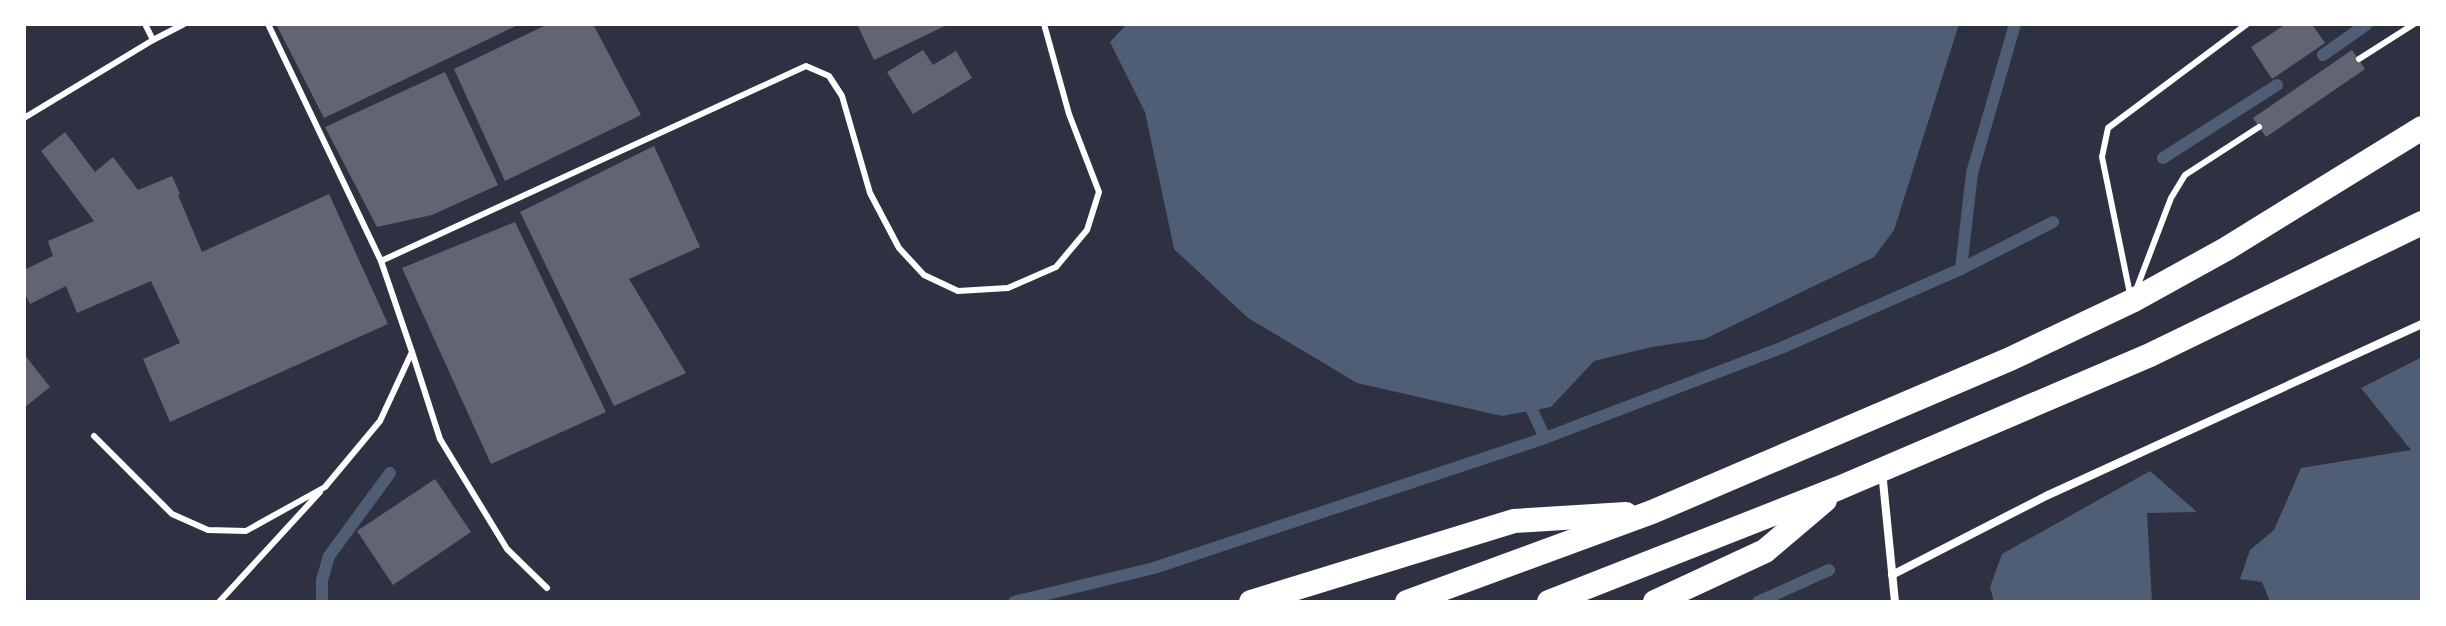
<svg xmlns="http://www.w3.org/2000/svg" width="2446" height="626" viewBox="0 0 2446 626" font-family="Figtree,sans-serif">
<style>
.water{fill:#4f5d75}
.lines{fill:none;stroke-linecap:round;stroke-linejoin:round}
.stream{stroke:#4f5d75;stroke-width:12}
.building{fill:#626471}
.service{stroke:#fff;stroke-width:6}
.minor{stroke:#fff;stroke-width:8}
.motorway{stroke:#fff;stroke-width:24}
</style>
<rect width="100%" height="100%" fill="#2d3142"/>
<!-- water -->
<g class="water">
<polygon points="1127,24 1959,24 1894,230 1874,257 1705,339 1652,347 1594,361 1551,407 1502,416 1357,383 1248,318 1174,249 1145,112 1110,42"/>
<polygon points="2422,357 2422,602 2270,602 2262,582 2240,579 2250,550 2274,530 2301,468 2411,450 2361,388"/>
<polygon points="2150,471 2197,512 2147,513 2152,602 1994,602 1990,587 2002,554"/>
</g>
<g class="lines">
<!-- stream -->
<g class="stream">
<polyline points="2323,55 2367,24"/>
<polyline points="2163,158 2277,85"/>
<polyline points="1961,269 1972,173 2015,24"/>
<polyline points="1545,438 1781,348 1961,269 2053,222"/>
<polyline points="322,602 322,580 329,556 390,473"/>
<polyline points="1014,602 1154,568 1545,438 1532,410"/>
<polyline points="1758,602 1829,570"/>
</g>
</g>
<!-- building -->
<g class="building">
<polygon points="276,24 520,24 324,118"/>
<polygon points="548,24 593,24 641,115 505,181 454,69"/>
<polygon points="857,24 949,24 874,60"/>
<polygon points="2286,24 2312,24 2325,43 2272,79 2251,47"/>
<polygon points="923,50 933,65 956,51 972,78 913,114 887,72"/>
<polygon points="2352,50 2365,69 2266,137 2253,118"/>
<polygon points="445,72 498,185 432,215 377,227 325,127"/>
<polygon points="65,132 95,172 113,157 138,190 172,176 180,194 178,195 202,252 329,194 388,324 170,422 143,359 180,343 151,281 77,313 66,286 30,304 24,292 24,270 53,256 48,241 94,221 41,151"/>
<polygon points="654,146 700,247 629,279 686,373 614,406 520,212"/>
<polygon points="515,222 606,412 491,464 402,268"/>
<polygon points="24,354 50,387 24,408"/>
<polygon points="435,479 471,532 393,585 357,531"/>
</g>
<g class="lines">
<!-- service -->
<g class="service">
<polyline points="145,24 153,40"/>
<polyline points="2359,59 2414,24"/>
<polyline points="24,118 153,40 184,24"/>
<polyline points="381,261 806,66 829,76 842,96 870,193 899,248 924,275 958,291 1008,288 1056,267 1087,230 1099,192 1069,114 1044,24"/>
<polyline points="2136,290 2171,198 2185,175 2259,127"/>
<polyline points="2130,294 2102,157 2108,128 2247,24"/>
<polyline points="412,352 440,439 507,549 547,588"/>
<polyline points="94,436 172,514 208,530 246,531 325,487 380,421 412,352 381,261 268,24"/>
<polyline points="219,602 320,492"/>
</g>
<!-- minor -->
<g class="minor">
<polyline points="1882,471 1895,602"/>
<polyline points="1892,575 2046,496 2422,324"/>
</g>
<!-- motorway -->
<g class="motorway">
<polyline points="1251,602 1514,521 1626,514"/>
<polyline points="1407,602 1652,512 2010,359 2132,301 2226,249 2422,128"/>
<polyline points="1549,602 1839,488 2150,355 2422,223"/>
<polyline points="1655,602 1765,551 1825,500"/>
</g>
</g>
<!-- border -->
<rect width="2446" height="626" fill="none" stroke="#ffffff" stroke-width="52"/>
</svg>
